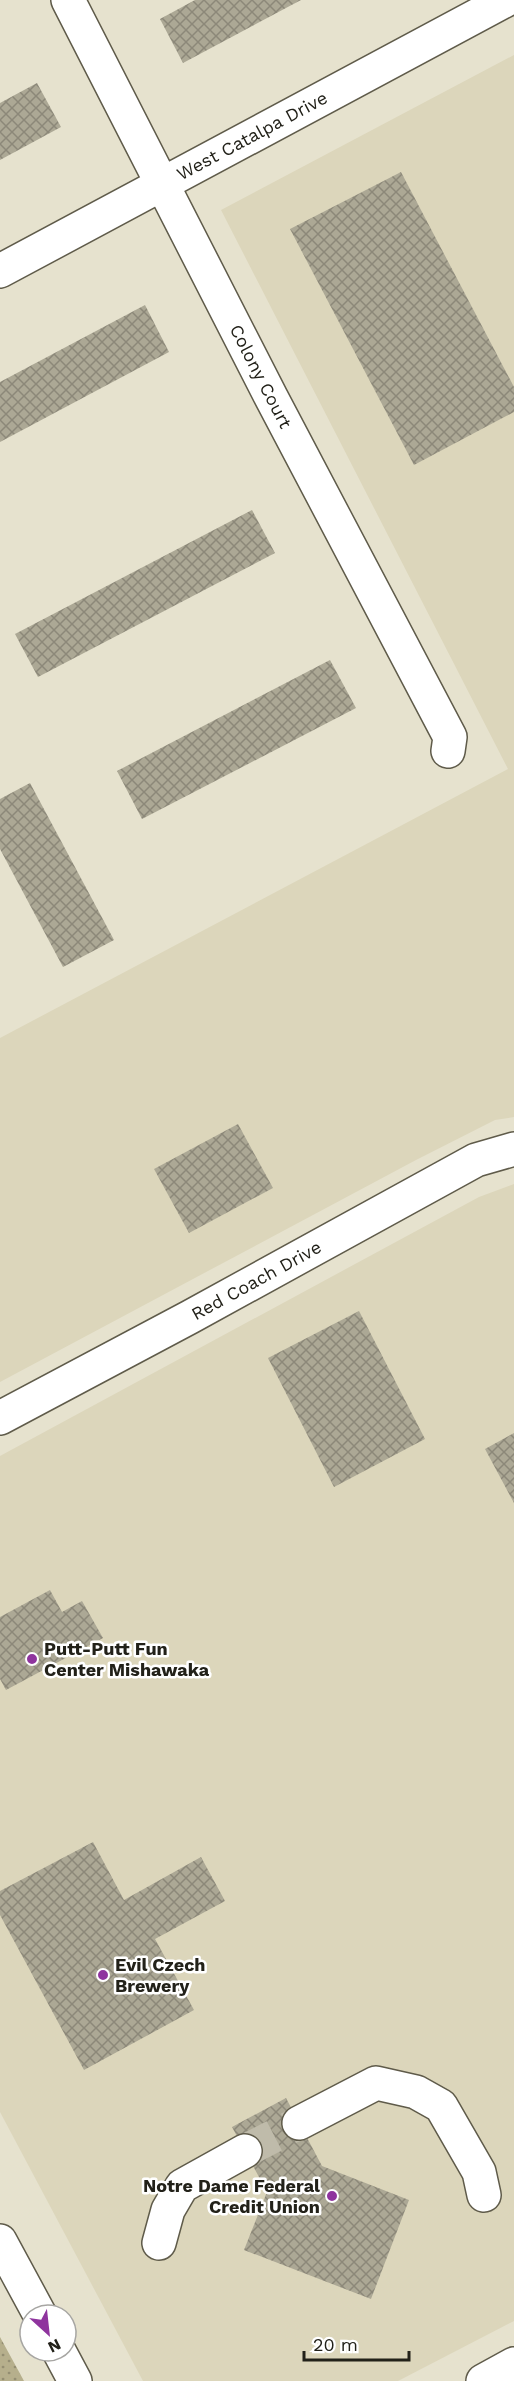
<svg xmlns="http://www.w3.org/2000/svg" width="514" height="2381" viewBox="0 0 514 2381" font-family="'Work Sans',sans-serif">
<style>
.built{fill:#dcd6bb}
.grass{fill:url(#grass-dots)}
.building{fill:url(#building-cross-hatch)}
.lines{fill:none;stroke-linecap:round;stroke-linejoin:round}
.minor-tunnel{stroke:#bfbbaa;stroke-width:33;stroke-dasharray:33 16;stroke-linecap:butt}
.minor-casing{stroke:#5f5b4a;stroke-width:36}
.major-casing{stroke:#5f5b4a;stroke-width:36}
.minor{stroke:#fff;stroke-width:33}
.major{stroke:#fff;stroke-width:33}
.poi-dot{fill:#8f349e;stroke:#fff;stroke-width:2}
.labels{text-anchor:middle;stroke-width:5;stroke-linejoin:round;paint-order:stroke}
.street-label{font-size:18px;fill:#222119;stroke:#fff}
.poi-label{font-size:18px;font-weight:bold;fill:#222119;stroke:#fff;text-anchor:start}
</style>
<defs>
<pattern id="grass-dots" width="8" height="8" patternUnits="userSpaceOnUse" patternTransform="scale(1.5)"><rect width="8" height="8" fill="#b6af8c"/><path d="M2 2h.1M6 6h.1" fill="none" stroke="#948e72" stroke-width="1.8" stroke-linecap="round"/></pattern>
<pattern id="building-cross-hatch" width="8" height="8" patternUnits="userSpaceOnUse" patternTransform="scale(1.5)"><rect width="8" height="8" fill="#aca895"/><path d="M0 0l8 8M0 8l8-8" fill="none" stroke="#8c8879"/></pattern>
</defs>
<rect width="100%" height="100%" fill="#e6e2ce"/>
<!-- built -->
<g class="built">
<polygon points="514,55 514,1117 495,1120 416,1160 0,1382 0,1038 508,769 221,210"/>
<polygon points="514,1184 514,2321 398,2381 143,2381 0,2112 0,1456 479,1197"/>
</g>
<!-- grass -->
<polygon class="grass" points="0,2337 24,2381 0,2381"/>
<!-- building -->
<g class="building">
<polygon points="195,0 301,0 183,63 160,19"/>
<polygon points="37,83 61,127 0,160 0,103"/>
<polygon points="401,172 514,387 514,412 414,465 290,229"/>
<polygon points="145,305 169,352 0,442 0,382"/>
<polygon points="252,510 275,553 38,677 15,634"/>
<polygon points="330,660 356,708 142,819 117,771"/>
<polygon points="30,783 114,940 63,967 0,849 0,799"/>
<polygon points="238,1124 273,1188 189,1233 154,1169"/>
<polygon points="359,1311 425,1439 334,1487 268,1358"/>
<polygon points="514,1433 514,1503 485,1449"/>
<polygon points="50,1590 62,1612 82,1601 103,1638 6,1690 0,1679 0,1617"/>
<polygon points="93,1842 124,1900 201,1857 225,1901 155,1939 194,2010 84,2070 0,1915 0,1891"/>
<polygon points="286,2098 322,2166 409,2200 371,2299 244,2250 267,2192 232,2127"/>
</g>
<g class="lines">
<!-- minor-tunnel -->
<polyline class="minor-tunnel" points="245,2151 299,2123"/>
<defs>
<g id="minor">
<path id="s1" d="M68 0 271 397 450 737 448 751"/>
<path id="s2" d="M0 271 506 0"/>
<path id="s3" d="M0 1418 190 1317 476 1160 514 1149"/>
<polyline points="299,2123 376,2083 416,2092 441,2106 479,2172 484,2195"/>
<polyline points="159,2243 168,2210 182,2186 245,2151"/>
<polyline points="483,2381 514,2364"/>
</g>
<g id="major">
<polyline points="0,2241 40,2315"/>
<polyline points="59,2351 75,2381"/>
</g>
</defs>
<!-- minor casing -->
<use href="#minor" class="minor-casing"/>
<!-- major casing -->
<use href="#major" class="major-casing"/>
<!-- minor -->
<use href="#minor" class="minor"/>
<!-- major -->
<use href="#major" class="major"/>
</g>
<!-- markers -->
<g class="poi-dot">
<circle cx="32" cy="1659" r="6"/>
<circle cx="103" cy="1975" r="6"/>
<circle cx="332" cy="2196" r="6"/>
</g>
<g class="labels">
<!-- street labels -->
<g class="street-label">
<text dy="6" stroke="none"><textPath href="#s2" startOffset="286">West Catalpa Drive</textPath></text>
<text dy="6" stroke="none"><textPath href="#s1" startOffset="423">Colony Court</textPath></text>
<text dy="6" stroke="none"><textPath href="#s3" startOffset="291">Red Coach Drive</textPath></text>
</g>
<!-- poi labels -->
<g class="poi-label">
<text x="44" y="1655">Putt-Putt Fun<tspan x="44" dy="21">Center Mishawaka</tspan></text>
<text x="115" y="1971">Evil Czech<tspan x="115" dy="21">Brewery</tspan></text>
<text x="320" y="2192" text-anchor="end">Notre Dame Federal<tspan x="320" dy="21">Credit Union</tspan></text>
</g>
</g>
<!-- north arrow -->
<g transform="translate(48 2333) rotate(153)"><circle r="28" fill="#ffffff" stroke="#a7a6a3" stroke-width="1.5"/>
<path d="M0-4.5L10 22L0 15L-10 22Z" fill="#8f349e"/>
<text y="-9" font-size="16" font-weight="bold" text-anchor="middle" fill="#222119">N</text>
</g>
<!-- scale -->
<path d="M304 2351v9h105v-9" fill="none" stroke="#222119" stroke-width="3"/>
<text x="313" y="2351" font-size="18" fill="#222119" stroke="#ffffff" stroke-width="4.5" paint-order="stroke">20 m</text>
</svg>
